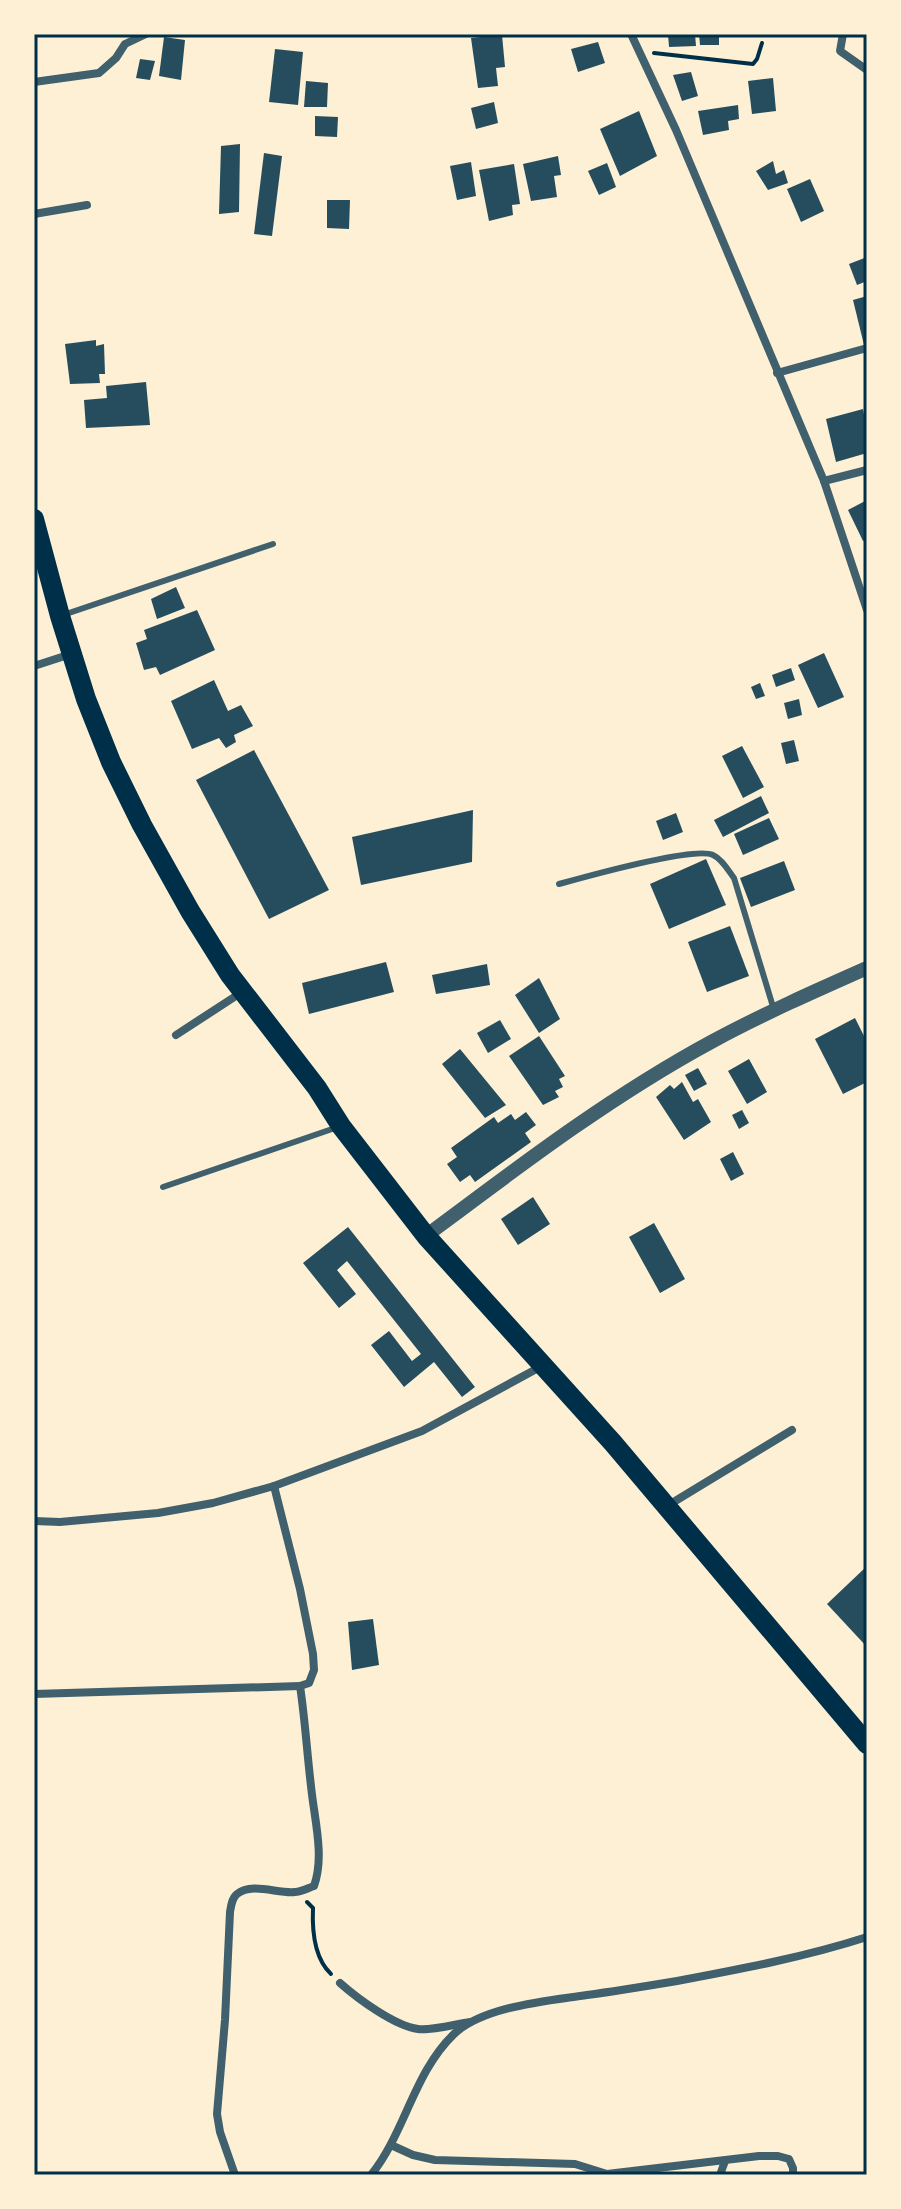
<svg xmlns="http://www.w3.org/2000/svg" width="901" height="2209" viewBox="0 0 901 2209" font-family="Ubuntu,sans-serif">
<style>
.building{fill:#264d5e}
.lines{fill:none;stroke-linecap:round;stroke-linejoin:round}
.path{stroke:#003049;stroke-width:4}
.service{stroke:#3f606c;stroke-width:6}
.minor{stroke:#3f606c;stroke-width:8}
.tertiary{stroke:#3f606c;stroke-width:14}
.trunk{stroke:#003049;stroke-width:20}
.neatline{fill:none;stroke:#003049;stroke-width:3}
</style>
<rect width="100%" height="100%" fill="#fdf0d5"/>
<!-- building -->
<g class="building">
<polygon points="668,34 695,34 696,46 669,47"/>
<polygon points="699,34 719,34 719,45 700,45"/>
<polygon points="502,35 505,67 496,68 498,86 478,88 471,38"/>
<polygon points="164,37 185,40 181,80 159,76"/>
<polygon points="598,42 605,63 578,72 571,49"/>
<polygon points="275,49 303,52 298,105 269,102"/>
<polygon points="140,59 155,61 150,80 136,78"/>
<polygon points="691,72 698,96 682,101 673,75"/>
<polygon points="773,78 776,111 752,114 748,81"/>
<polygon points="306,81 328,83 327,107 304,107"/>
<polygon points="494,102 498,123 476,129 471,108"/>
<polygon points="738,105 739,119 728,121 729,130 703,135 698,111"/>
<polygon points="639,111 657,156 620,176 600,129"/>
<polygon points="315,116 338,117 337,137 315,136"/>
<polygon points="240,144 239,212 219,214 221,146"/>
<polygon points="264,153 282,156 272,236 254,234"/>
<polygon points="558,156 561,175 554,176 557,197 531,201 523,164"/>
<polygon points="773,161 776,174 784,170 788,183 768,190 756,171"/>
<polygon points="471,162 476,196 457,200 450,166"/>
<polygon points="607,163 616,187 599,195 588,171"/>
<polygon points="514,164 520,204 512,205 513,215 489,221 479,170"/>
<polygon points="810,179 824,211 801,222 787,189"/>
<polygon points="327,200 350,200 349,229 327,228"/>
<polygon points="867,257 867,281 857,285 849,264"/>
<polygon points="867,296 867,344 864,345 853,300"/>
<polygon points="96,340 96,346 104,344 105,374 99,374 100,383 70,384 65,344"/>
<polygon points="146,382 150,425 86,428 84,400 107,398 106,386"/>
<polygon points="863,409 865,420 867,419 867,453 836,462 826,419"/>
<polygon points="867,500 867,539 863,541 848,510"/>
<polygon points="176,587 185,608 157,619 151,599"/>
<polygon points="197,610 215,650 160,675 156,667 144,670 136,643 147,639 144,630"/>
<polygon points="824,653 844,697 818,708 798,665"/>
<polygon points="791,668 795,680 776,687 772,675"/>
<polygon points="214,680 228,711 241,705 253,726 234,735 236,742 226,748 219,738 192,749 171,701"/>
<polygon points="760,683 765,696 756,699 751,687"/>
<polygon points="799,699 802,715 788,719 784,703"/>
<polygon points="794,740 799,761 786,764 781,743"/>
<polygon points="742,746 764,787 743,798 722,756"/>
<polygon points="254,750 329,890 269,919 196,780"/>
<polygon points="761,796 769,813 723,837 714,820"/>
<polygon points="473,810 472,862 361,885 352,837"/>
<polygon points="676,813 683,832 663,840 656,821"/>
<polygon points="769,818 779,839 743,855 734,834"/>
<polygon points="706,859 726,905 669,929 650,884"/>
<polygon points="784,861 795,890 751,907 740,878"/>
<polygon points="730,926 749,976 707,992 688,942"/>
<polygon points="386,962 394,992 309,1014 302,983"/>
<polygon points="487,964 490,985 436,994 432,975"/>
<polygon points="539,978 560,1019 539,1033 515,995"/>
<polygon points="855,1018 867,1042 867,1082 843,1094 815,1039"/>
<polygon points="500,1020 511,1039 488,1053 477,1033"/>
<polygon points="539,1036 565,1076 559,1079 563,1087 555,1091 559,1097 543,1105 509,1056"/>
<polygon points="460,1049 506,1105 485,1118 442,1064"/>
<polygon points="749,1059 767,1092 747,1104 728,1071"/>
<polygon points="698,1068 707,1084 694,1091 685,1075"/>
<polygon points="682,1082 693,1102 698,1099 711,1122 684,1140 656,1097 670,1085 674,1089"/>
<polygon points="742,1110 749,1123 739,1129 732,1115"/>
<polygon points="526,1112 536,1125 525,1133 531,1142 475,1182 470,1175 460,1182 447,1164 457,1157 451,1148 494,1117 498,1123 511,1114 515,1120"/>
<polygon points="733,1152 744,1174 731,1181 720,1159"/>
<polygon points="533,1197 550,1224 518,1245 501,1219"/>
<polygon points="654,1223 685,1279 660,1293 629,1237"/>
<polygon points="348,1227 475,1387 462,1397 434,1362 404,1387 371,1345 389,1331 412,1361 421,1354 347,1261 337,1270 356,1294 339,1308 303,1263"/>
<polygon points="867,1566 867,1647 827,1604"/>
<polygon points="373,1619 379,1665 352,1670 348,1622"/>
</g>
<g class="lines">
<!-- path -->
<g class="path">
<polyline points="654,53 753,64 757,59 762,43"/>
<path d="M307 1902 313 1908C312 1930 314 1958 331 1974"/>
</g>
<!-- service -->
<g class="service">
<polyline points="63,615 273,544"/>
<path d="M559 884C584 877 695 846 713 855 722 859 728 870 734 878L774 1010"/>
<polyline points="163,1187 338,1127"/>
</g>
<!-- minor -->
<g class="minor">
<polyline points="631,34 676,130 824,481 867,610"/>
<polyline points="843,34 840,51 867,70"/>
<polyline points="34,82 99,73 116,58 125,44 146,34"/>
<polyline points="34,214 87,205"/>
<polyline points="777,373 867,348"/>
<polyline points="824,481 867,470"/>
<polyline points="34,666 71,654"/>
<polyline points="176,1035 242,992"/>
<polyline points="667,1506 792,1430"/>
<polyline points="34,1521 60,1522 158,1513 213,1503 274,1486 422,1431 542,1366"/>
<polyline points="34,1694 300,1686"/>
<path d="M340 1983C358 1999 395 2026 418 2029 431 2031 456 2024 470 2022"/>
<polyline points="391,2145 413,2155 435,2160 575,2164 607,2174 759,2156 778,2156 789,2159 793,2168 793,2175"/>
<path d="M235 2175 220 2132 217 2114 225 2020 230 1912C231 1906 232 1898 237 1894 252 1882 278 1894 295 1892 301 1892 308 1888 314 1886 325 1856 314 1818 311 1786 307 1753 305 1719 300 1686L309 1683 314 1670 313 1654 300 1589 274 1486"/>
<path d="M371 2175C405 2133 414 2072 454 2034 484 2006 548 2001 587 1995 617 1991 647 1986 677 1981 741 1969 805 1957 867 1937"/>
<polyline points="720,2175 725,2161"/>
</g>
<!-- tertiary -->
<path class="tertiary" d="M426 1236C518 1167 611 1096 713 1041 763 1014 815 991 867 968"/>
<!-- trunk -->
<polyline class="trunk" points="34,519 60,616 86,699 111,762 142,825 190,911 230,975 317,1088 341,1126 426,1236 613,1443 867,1744"/>
</g>
<!-- border -->
<rect width="901" height="2209" fill="none" stroke="#fdf0d5" stroke-width="72"/>
<rect x="36" y="36" width="829" height="2137" class="neatline"/>
</svg>
